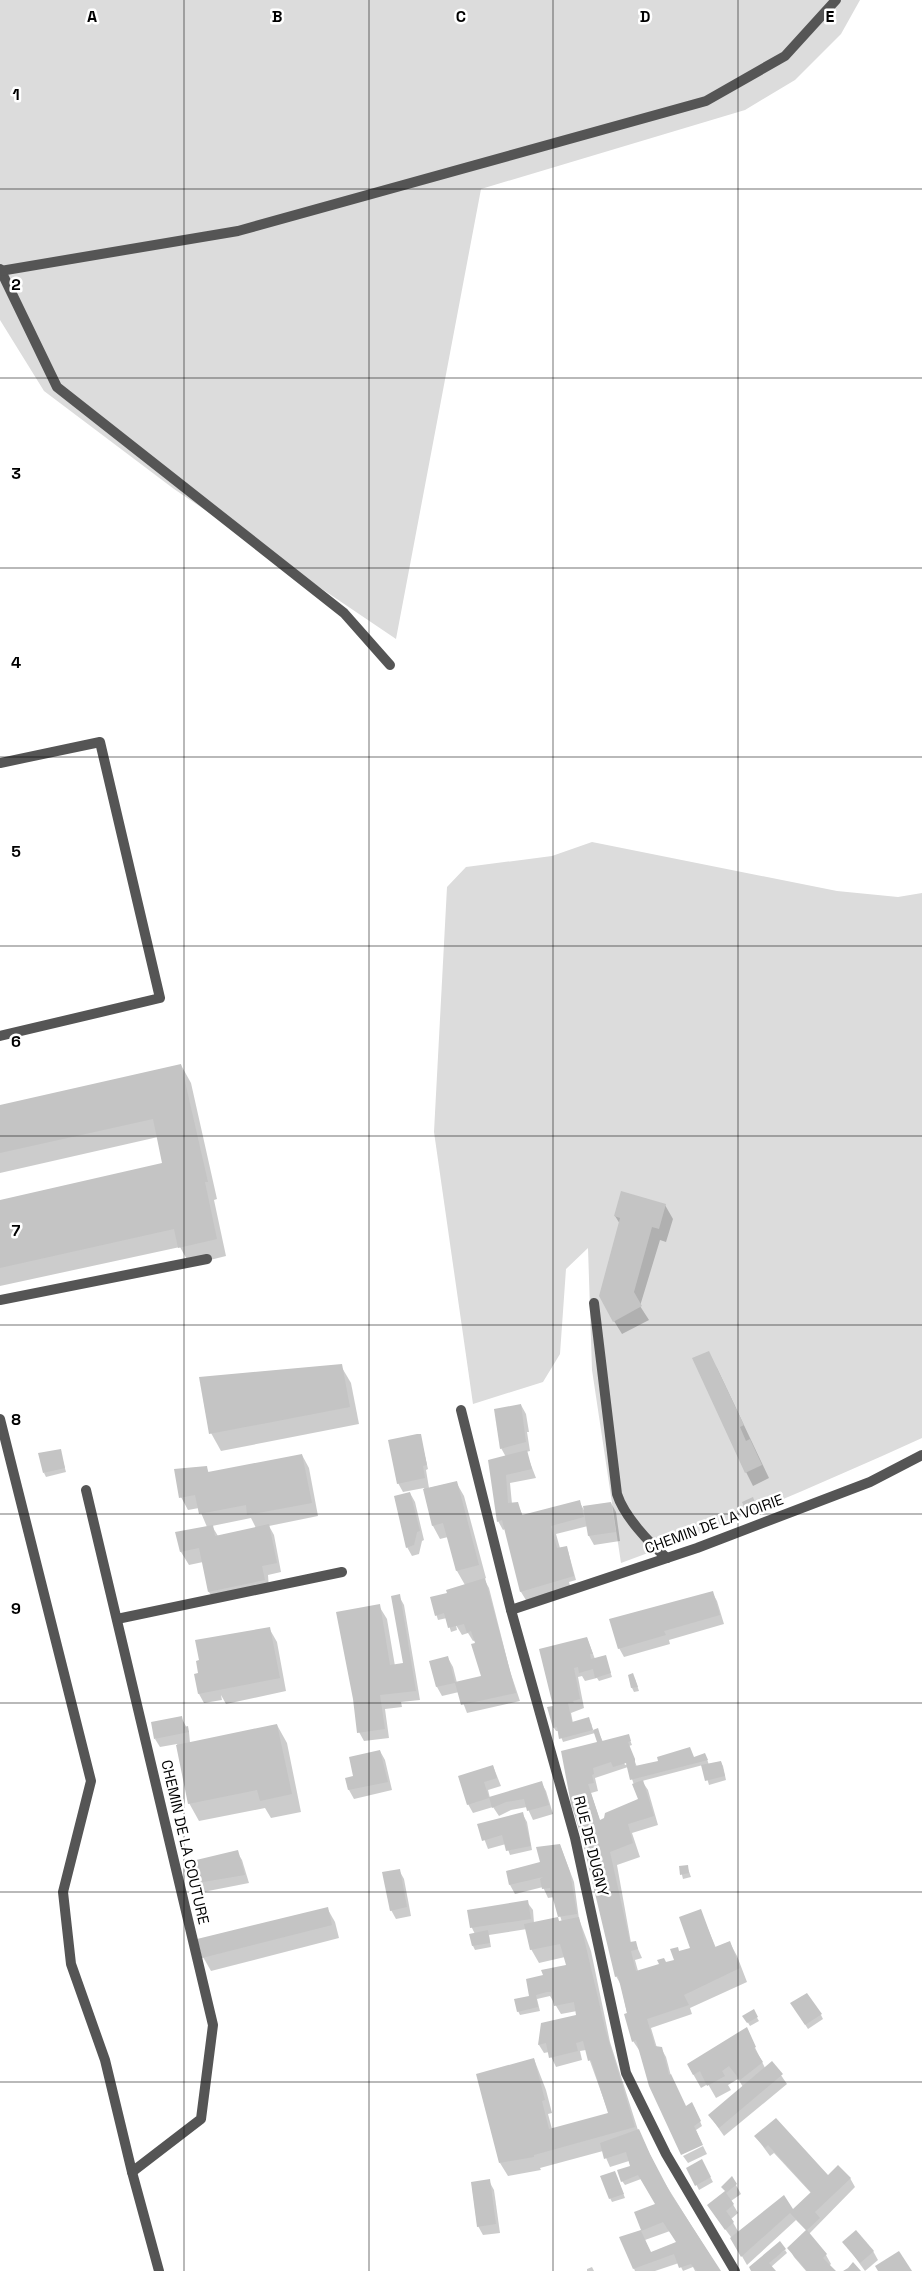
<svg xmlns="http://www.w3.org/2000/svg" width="922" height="2271" viewBox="0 0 922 2271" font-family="'Space Grotesk',sans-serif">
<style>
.green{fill:#dcdcdc}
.shadow{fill:#0003;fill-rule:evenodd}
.building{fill:#c4c4c4;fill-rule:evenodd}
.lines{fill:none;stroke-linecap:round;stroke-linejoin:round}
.service{stroke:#555;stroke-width:10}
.minor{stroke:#555;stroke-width:10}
.grid{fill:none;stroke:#000;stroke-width:1;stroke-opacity:0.55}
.labels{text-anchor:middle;stroke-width:5;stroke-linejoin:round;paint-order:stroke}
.street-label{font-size:15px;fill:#000;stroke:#fff}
.grid-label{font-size:16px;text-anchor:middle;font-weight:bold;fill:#000;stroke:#fff;stroke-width:5;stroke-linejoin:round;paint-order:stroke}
</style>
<rect width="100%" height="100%" fill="#fff"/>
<!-- green -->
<g class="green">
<polygon points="0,0 860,0 841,34 795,80 745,110 481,189 396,639 174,489 44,391 0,320"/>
<path d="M592 842 837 891 898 897 922 893V1438C823 1483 723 1526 621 1563L592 1370 588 1248 566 1269 560 1354 543 1382 473 1404 434 1132 447 887 466 867 552 856Z"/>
</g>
<!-- shadow -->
<g class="shadow">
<polygon points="181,1065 191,1083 217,1199 214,1200 226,1256 190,1265 180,1247 0,1286 0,1201 164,1164 158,1137 0,1173 0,1106"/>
<polygon points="665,1205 673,1219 666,1242 660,1240 640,1306 649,1320 622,1334 614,1321 620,1224 615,1216"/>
<polygon points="341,1366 351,1383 359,1424 221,1451 211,1433"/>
<polygon points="716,1366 769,1478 753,1486 746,1472"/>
<polygon points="521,1405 526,1414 529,1432 527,1432 530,1451 526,1452 536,1478 510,1483 512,1504 517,1503 523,1516 579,1501 585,1512 611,1503 616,1512 620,1541 594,1545 589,1536 588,1526 556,1534 560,1548 566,1547 568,1551 576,1580 569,1582 572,1593 529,1605 521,1592 505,1529 503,1530 498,1521 506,1457 501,1448"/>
<polygon points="420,1435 428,1469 426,1470 429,1488 456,1482 464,1496 486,1578 484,1579 489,1588 510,1671 520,1701 467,1713 459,1692 442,1696 437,1687 431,1662 448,1658 453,1667 457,1683 482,1677 476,1640 473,1641 468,1633 462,1635 456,1625 457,1630 451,1632 447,1618 438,1620 431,1598 448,1594 465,1585 457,1571 448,1537 440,1539 433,1526 424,1488 403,1492 398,1483"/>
<polygon points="60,1450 66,1472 46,1477 44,1473"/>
<path d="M302 1455 309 1468 318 1516 269 1526 274 1535 281 1572 268 1575 269 1589 214 1600 209 1592 203 1562 189 1565 181 1552 177 1533 207 1527 199 1508 188 1510 181 1497 176 1470 206 1467 209 1473ZM251 1518 256 1528 218 1536 212 1526Z"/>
<polygon points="410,1493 415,1502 424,1540 422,1541 419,1554 412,1556 407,1547"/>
<polygon points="744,1502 754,1502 757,1509 749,1513"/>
<polygon points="712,1592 717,1601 724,1624 669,1640 670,1644 624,1657 619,1648"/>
<polygon points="399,1596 404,1605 420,1700 401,1702 402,1707 385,1709 389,1738 364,1741 359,1732 354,1699 379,1606 387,1619 395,1666 404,1665"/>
<polygon points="269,1628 277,1642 286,1691 226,1704 221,1695 222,1700 204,1703 199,1694 195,1675 199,1674"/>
<path d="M587 1638 595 1659 605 1656 612 1677 599 1681 597 1678 585 1681 582 1676 578 1677 584 1708 571 1713 573 1723H591L593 1731 597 1729 603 1742 628 1735 632 1745 629 1746 637 1767 694 1758 707 1759 709 1765 721 1762 723 1766 726 1780 709 1785 703 1765 642 1781 648 1790 658 1825 632 1833 640 1857 617 1865 631 1943 635 1942 642 1958 635 1960 638 1971 675 1961 679 1952 692 1954 700 1910 716 1948 730 1943 737 1956 747 1982 690 2008 692 2014 651 2028 657 2048H661L666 2057 671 2076 686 2108 694 2107 702 2126 696 2130 702 2144 633 2041 621 1985 616 1976 570 1789 599 1744 595 1733 563 1742 559 1731H556L554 1728 555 1707ZM618 1745 628 1764 625 1765ZM628 1767 639 1800 600 1821 591 1793 598 1791 595 1778Z"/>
<polygon points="635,1679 639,1691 634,1692 632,1688"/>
<polygon points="181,1717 189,1732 190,1743 277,1725 287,1743 301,1812 271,1818 265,1808 199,1821 189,1803 177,1744 160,1747 155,1739"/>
<polygon points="380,1751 385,1760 392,1790 354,1799 349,1790 346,1779 355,1777"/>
<polygon points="493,1766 501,1786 488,1790 490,1798 541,1782 546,1791 553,1814 533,1820 527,1807 511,1810 499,1816 493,1807 473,1813 468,1804"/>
<polygon points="522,1813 527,1822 532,1850 510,1855 506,1844 488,1849 479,1825"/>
<path d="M560 1845 574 1882 579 1919 591 1951 610 2042 638 2130 661 2177 720 2271H695L693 2267 683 2271 679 2263 655 2271H635L621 2238 642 2230 657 2205 641 2179 625 2185 622 2181 631 2167 629 2161 610 2167 603 2151 540 2168 541 2170 508 2176 500 2163 534 2059 546 2090 552 2113 548 2114 552 2129 609 2114 586 2050 580 2051 582 2060 556 2067 549 2052 544 2053 539 2045 542 2024 578 2016 577 2011 561 2014 550 1996 537 1999 540 2011 520 2015 518 2011 531 1997 544 1976 568 1966 565 1957 539 1963 531 1949 527 1929 489 1935 491 1947 475 1950 473 1946 475 1934 472 1928 469 1911 527 1902 533 1910 534 1923 562 1922 554 1897 548 1898 543 1887 515 1894 510 1885 507 1871 541 1863ZM670 2231 677 2243 651 2254 645 2240Z"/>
<polygon points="237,1852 242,1860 249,1883 203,1892 198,1883 194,1862"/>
<polygon points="687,1866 691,1877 683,1879 680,1867"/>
<polygon points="399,1870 404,1879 411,1916 396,1919 391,1910"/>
<polygon points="327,1908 335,1922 339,1938 211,1971 203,1957"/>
<polygon points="792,2004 821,2015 823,2019 808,2029"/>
<polygon points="753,2011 759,2021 750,2026 744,2016"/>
<polygon points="746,2029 765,2068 772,2062 787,2084 724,2136 710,2116 743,2087 738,2079 728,2085 731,2090 716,2098 708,2084 701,2088 688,2065"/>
<polygon points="756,2137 827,2177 850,2178 855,2187 809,2234 826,2255 831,2264 828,2267 832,2271 806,2271 794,2257 789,2248 807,2231 796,2220 747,2265 731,2237 714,2214 732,2178 741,2194 731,2201 738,2213 731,2219 739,2233 793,2211 811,2193 774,2153 770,2156"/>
<polygon points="703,2146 707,2154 688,2163 683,2156"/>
<polygon points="701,2160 713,2182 699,2190 688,2168"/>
<polygon points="617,2177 625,2198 612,2202 610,2198"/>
<polygon points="489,2181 494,2190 500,2233 483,2235 478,2226"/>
<polygon points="844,2242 873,2251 878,2260 865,2271"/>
<polygon points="785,2250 787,2253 771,2267 775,2271 753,2271"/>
<polygon points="592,2267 594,2271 587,2271 587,2269"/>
</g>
<!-- building -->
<g class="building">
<polygon points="181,1064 208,1182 205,1182 217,1239 178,1248 174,1229 0,1268 0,1200 162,1163 153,1119 0,1153 0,1105"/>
<polygon points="621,1191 666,1204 659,1229 652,1227 634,1292 642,1306 613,1322 599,1296 620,1218 614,1216"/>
<polygon points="709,1351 744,1425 740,1427 746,1441 750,1439 762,1465 745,1473 692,1358"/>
<polygon points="342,1364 350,1407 209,1434 199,1377"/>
<polygon points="521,1404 526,1442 500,1449 494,1409"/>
<polygon points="417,1434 421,1434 427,1465 423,1466 425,1478 397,1484 388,1440"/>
<polygon points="61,1449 65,1468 43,1473 38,1453"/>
<polygon points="527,1450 532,1469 506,1475 508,1503 518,1502 522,1515 580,1500 584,1517 551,1526 557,1548 567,1546 574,1576 520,1592 502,1520 497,1522 488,1460"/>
<polygon points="302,1454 312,1503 247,1515 246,1505 199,1514 195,1495 179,1498 174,1469 207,1466 208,1472"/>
<polygon points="457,1481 479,1565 456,1571 443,1523 432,1526 423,1489"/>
<polygon points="410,1492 420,1531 417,1532 414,1545 406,1548 394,1496"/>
<polygon points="753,1497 756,1505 745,1509 742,1502"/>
<polygon points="611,1502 616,1532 588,1536 583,1506"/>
<polygon points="269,1524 277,1563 262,1566 265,1580 208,1592 199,1548 180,1552 175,1532 213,1525 215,1536"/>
<polygon points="485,1578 516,1693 461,1705 455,1683 436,1687 429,1661 448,1656 455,1682 481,1676 471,1644 475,1643 471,1631 467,1633 464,1624 448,1628 444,1613 435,1616 430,1597 447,1593 446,1590"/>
<polygon points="713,1591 720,1615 664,1631 666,1635 618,1649 609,1619"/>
<polygon points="400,1594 416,1691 380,1695 385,1729 357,1733 353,1699 336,1612 380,1604 390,1665 403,1663 391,1596"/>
<polygon points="270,1627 280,1678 198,1694 194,1674 198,1673 196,1661 199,1660 195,1640"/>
<polygon points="587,1637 593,1654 590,1654 591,1659 606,1655 611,1673 595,1678 593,1669 579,1673 578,1667 574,1668 580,1699 573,1701 574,1703 568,1703 572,1722 589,1717 593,1730 559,1739 557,1727 553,1728 547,1707 553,1706 539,1649"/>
<polygon points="633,1673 638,1687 631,1688 628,1675"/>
<polygon points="182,1716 184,1727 188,1726 189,1732 154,1739 151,1722"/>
<polygon points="277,1724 292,1794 260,1801 257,1790 188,1804 176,1745"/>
<polygon points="598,1728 602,1741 629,1734 631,1741 628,1742 635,1759 635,1766 658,1761 657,1757 690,1747 694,1757 705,1753 708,1760 630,1780 626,1763 613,1767 611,1762 593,1768 594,1774 592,1775 594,1783 588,1784 600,1820 604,1818 605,1813 638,1799 632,1784 643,1780 654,1816 628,1824 633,1843 610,1852 630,1942 636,1941 638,1949 631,1951 636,1971 659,1964 657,1960 664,1958 666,1962 674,1960 670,1949 678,1947 679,1951 690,1948 679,1917 701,1909 715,1947 730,1941 740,1968 684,1995 689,2005 647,2019 655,2046 662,2047 669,2075 671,2074 686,2106 692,2102 701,2121 694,2126 703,2145 681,2155 649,2086 636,2040 632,2042 624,2014 627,2013 618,1976 615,1977 582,1839 571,1804 561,1751 597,1742 593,1730"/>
<polygon points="380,1750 388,1782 348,1790 345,1778 353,1776 349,1757"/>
<polygon points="721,1761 725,1776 705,1781 701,1765"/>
<polygon points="493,1765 497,1778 484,1782 489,1798 467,1805 458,1776"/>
<polygon points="542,1781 549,1805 527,1811 524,1799 506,1802 492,1808 489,1797"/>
<polygon points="523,1812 531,1846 506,1851 502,1835 482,1841 477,1824"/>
<polygon points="560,1844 570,1872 577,1914 558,1917 550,1888 542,1889 540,1879 543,1877 509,1885 506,1871 540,1862 536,1847"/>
<polygon points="238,1850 245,1875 197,1883 192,1861"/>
<polygon points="688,1865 689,1873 680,1875 679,1866"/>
<polygon points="400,1869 407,1907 390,1911 382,1872"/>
<polygon points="528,1900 531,1919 470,1928 467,1910"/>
<polygon points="328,1907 332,1925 202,1958 197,1939"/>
<polygon points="558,1917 559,1921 579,1917 606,2032 635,2127 534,2155 534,2157 499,2163 476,2074 534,2058 545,2100 542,2101 549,2129 608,2113 591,2060 588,2061 583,2041 576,2043 578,2051 549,2058 546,2043 538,2045 541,2023 576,2015 574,2002 554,2006 551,1992 547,1992 536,1995 538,2007 517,2012 514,1999 529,1996 526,1979 543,1975 541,1970 566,1965 560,1944 530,1950 524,1924"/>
<polygon points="488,1930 490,1943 472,1946 469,1934"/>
<polygon points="807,1993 822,2014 805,2025 790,2003"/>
<polygon points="754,2009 758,2017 747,2023 742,2016"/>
<polygon points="747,2027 756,2047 754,2048 763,2062 740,2080 729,2066 722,2071 725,2076 707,2086 700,2071 693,2075 687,2064"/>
<polygon points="772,2061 783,2074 719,2128 708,2115"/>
<polygon points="776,2118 828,2175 838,2165 851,2178 815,2212 820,2218 807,2230 827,2254 823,2258 836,2271 807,2271 787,2248 806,2230 790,2213 741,2257 730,2238 784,2195 793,2209 811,2192 768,2145 765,2148 754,2136"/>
<path d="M639 2129 650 2154 671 2194 721 2271H697L691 2264 679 2268 674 2254 633 2269 619 2237 641 2230 634 2212 655 2204 638 2175 621 2182 617 2170 630 2166 626 2152 604 2159 600 2143ZM663 2222 676 2242 651 2252 641 2231Z"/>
<polygon points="702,2159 711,2177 695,2186 686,2168"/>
<polygon points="615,2171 624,2194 609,2199 600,2176"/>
<polygon points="732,2176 737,2184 726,2193 734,2204 726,2211 734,2222 725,2230 707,2205 725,2191 721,2187"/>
<polygon points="490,2179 496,2224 477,2227 471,2182"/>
<polygon points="856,2230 874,2251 860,2263 842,2242"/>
<polygon points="780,2241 786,2249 769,2263 776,2271 751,2271 749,2267"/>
<polygon points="899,2251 912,2271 878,2271 875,2266"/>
<polygon points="853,2262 861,2271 843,2271 848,2268"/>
</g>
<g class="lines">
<!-- service -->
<g class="service">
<polyline points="0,269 57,387 344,613 390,665"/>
<polyline points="0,271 238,231 706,101 785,56 836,0"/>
<polyline points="0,763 100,742 160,998 0,1036"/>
<polyline points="0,1300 207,1259"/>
<path d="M594 1303 617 1494C624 1516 649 1543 667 1558"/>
<polyline points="0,1419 91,1781 63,1892 71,1964 105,2060 132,2172 201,2119 213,2025 86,1490"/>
<polyline points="117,1619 342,1572"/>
</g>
<!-- minor -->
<g class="minor">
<polyline points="461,1410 511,1610 575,1838 626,2073 666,2154 735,2271"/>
<polyline points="511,1610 697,1548 870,1482 922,1455"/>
<polyline points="132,2172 159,2271"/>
</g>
</g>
<!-- grid -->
<path class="grid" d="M184 0V2271M369 0V2271M553 0V2271M738 0V2271M0 189H922M0 378H922M0 568H922M0 757H922M0 946H922M0 1136H922M0 1325H922M0 1514H922M0 1703H922M0 1892H922M0 2082H922"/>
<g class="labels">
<!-- street labels -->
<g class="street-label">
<text transform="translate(714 1524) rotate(-20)" y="5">CHEMIN DE LA VOIRIE</text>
<text transform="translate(185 1842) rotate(77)" y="5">CHEMIN DE LA COUTURE</text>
<text transform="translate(591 1846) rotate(76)" y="5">RUE DE DUGNY</text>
</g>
</g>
<g class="grid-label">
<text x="92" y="22">A</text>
<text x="277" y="22">B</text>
<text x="461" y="22">C</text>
<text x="645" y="22">D</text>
<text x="830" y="22">E</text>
<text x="16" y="100">1</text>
<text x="16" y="290">2</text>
<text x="16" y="479">3</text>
<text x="16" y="668">4</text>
<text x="16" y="857">5</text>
<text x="16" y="1047">6</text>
<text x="16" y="1236">7</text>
<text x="16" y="1425">8</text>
<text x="16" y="1614">9</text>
</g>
</svg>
